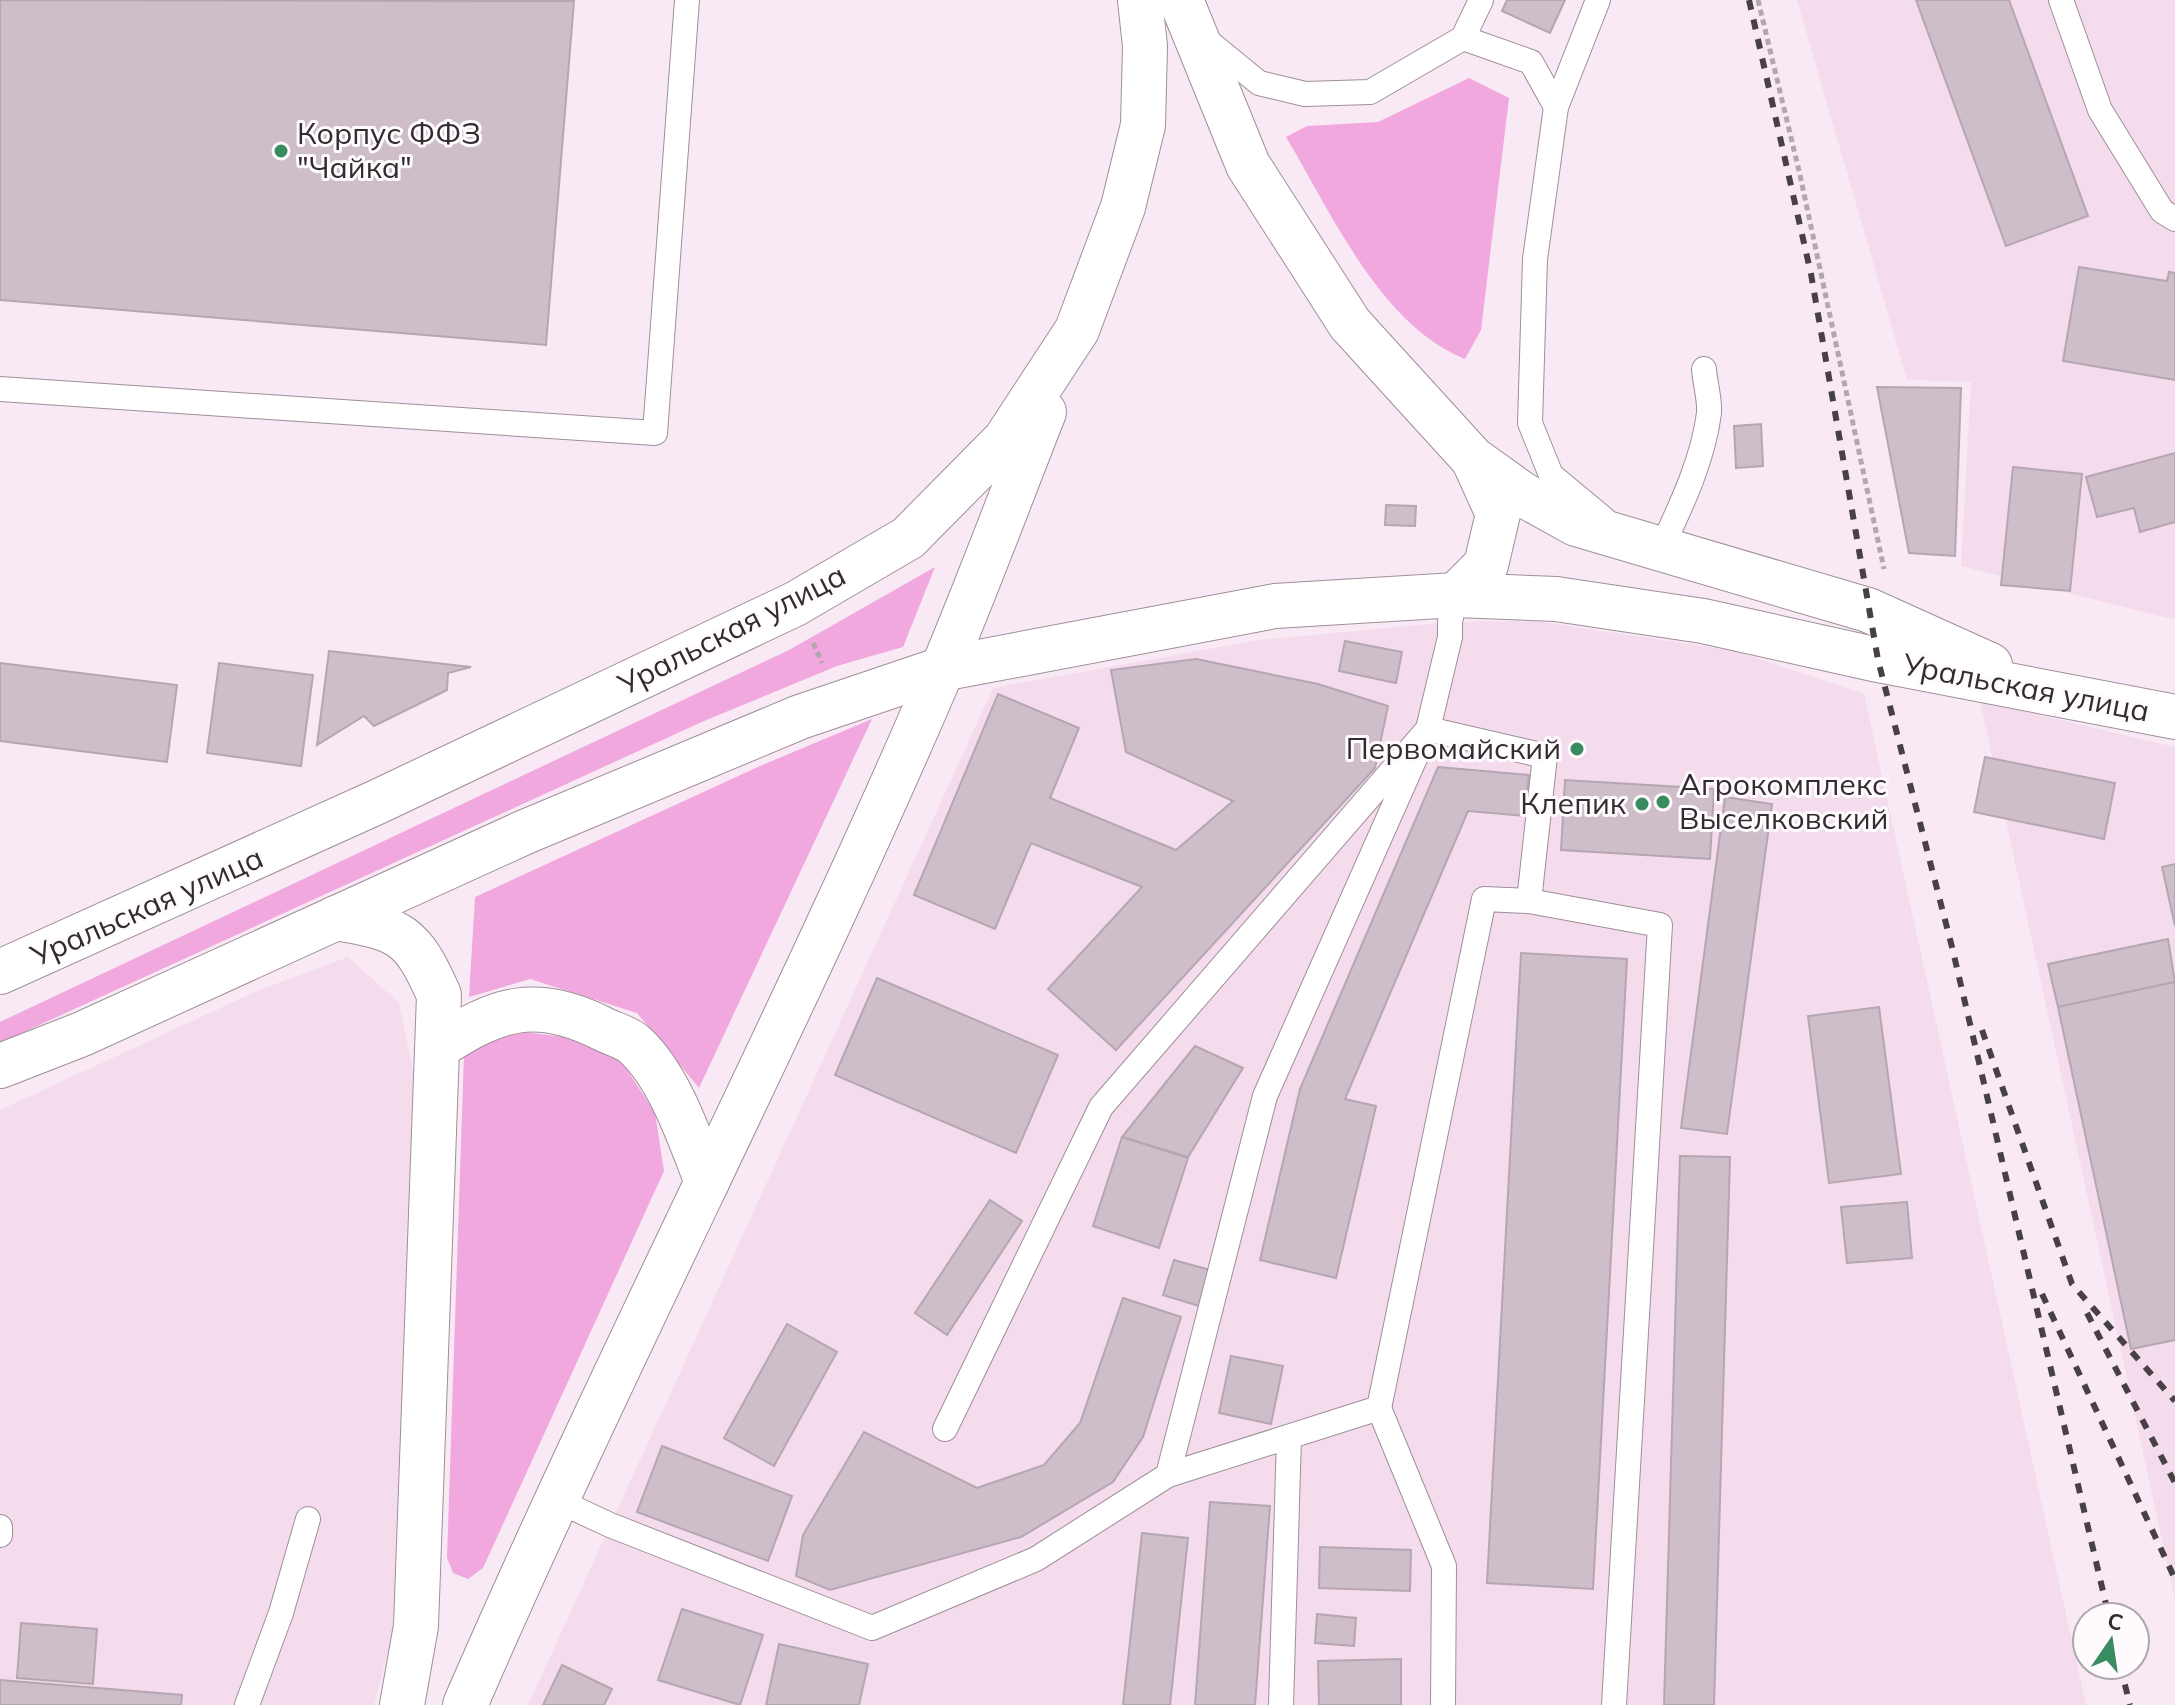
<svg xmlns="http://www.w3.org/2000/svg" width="2175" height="1705" viewBox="0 0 2175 1705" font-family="Mulish,sans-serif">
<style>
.built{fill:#f4dced}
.green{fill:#f0a8de}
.building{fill:#cebec9;stroke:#b5a6b1;stroke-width:2}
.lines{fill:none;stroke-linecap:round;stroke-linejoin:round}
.service-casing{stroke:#9e8f99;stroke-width:26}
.secondary-casing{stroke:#9e8f99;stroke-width:46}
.path{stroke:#b3a6af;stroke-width:5;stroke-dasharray:6 4;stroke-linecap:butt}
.service{stroke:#fff;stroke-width:24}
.secondary{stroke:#fff;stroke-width:44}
.rail{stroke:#474044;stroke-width:6;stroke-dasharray:10 10;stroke-linecap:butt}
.poi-dot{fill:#398c5f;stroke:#fefafd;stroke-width:3}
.labels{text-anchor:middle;stroke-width:6;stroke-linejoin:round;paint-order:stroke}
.poi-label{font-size:30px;fill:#322c30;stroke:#fefafd;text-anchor:start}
.street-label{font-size:30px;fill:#322c30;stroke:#fefafd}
</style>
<rect width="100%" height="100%" fill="#f9e9f4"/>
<!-- built -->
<g class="built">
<polygon points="1797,0 2175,0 2175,620 1961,566 1971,382 1907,380"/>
<polygon points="1536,621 1735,651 1864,694 2086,1705 528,1705 993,688 1259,640 1450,622"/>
<polygon points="1980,701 2175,747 2175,1600"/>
<polygon points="348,957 399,1003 414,1074 406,1393 394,1629 374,1705 0,1705 0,1110 257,991"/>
</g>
<!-- green -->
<g class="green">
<path d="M1469 78 1509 98 1481 330 1465 359C1380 325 1331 212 1286 137L1307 126 1378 122Z"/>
<polygon points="935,567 903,647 837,666 704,721 0,1043 0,1022 789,650"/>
<polygon points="872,719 699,1088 637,1013 530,979 469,997 475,897 760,766"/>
<polygon points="515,1031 573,1038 620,1059 655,1113 664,1171 483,1568 468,1579 453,1573 447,1558 464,1054"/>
</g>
<!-- building -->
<g class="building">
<polygon points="0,0 574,1 546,345 0,300"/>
<polygon points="1507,0 1565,0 1550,33 1502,11"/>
<polygon points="1916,0 2009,0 2088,216 2006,246"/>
<polygon points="2079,267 2167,281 2169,272 2175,273 2175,380 2063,361"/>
<polygon points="1877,387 1961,388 1955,556 1909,553"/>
<polygon points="1761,424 1763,466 1736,468 1734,426"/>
<polygon points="2175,453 2175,522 2140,532 2134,508 2097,517 2086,477"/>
<polygon points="2013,467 2082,474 2070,591 2001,585"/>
<polygon points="1386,505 1416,506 1415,526 1385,525"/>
<polygon points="1345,641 1402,652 1396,683 1339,671"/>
<polygon points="329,651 471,667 448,673 447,690 374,726 364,716 317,745"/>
<polygon points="1196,659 1318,684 1388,706 1375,768 1116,1050 1048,989 1142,887 1031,843 995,929 914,895 998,694 1079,728 1050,798 1176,850 1233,801 1126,752 1111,670"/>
<polygon points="0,663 177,685 167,762 0,741"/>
<polygon points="219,663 313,675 301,766 207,753"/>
<polygon points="1985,757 2115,783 2104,839 1974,812"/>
<polygon points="1438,767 1529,775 1525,816 1468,811 1345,1099 1376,1106 1336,1278 1260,1260 1300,1089"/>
<polygon points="1565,780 1714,789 1710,859 1561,850"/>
<polygon points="1725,797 1772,804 1727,1134 1681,1128"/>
<polygon points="2175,864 2175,926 2162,867"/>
<polygon points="2168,939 2175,982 2058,1007 2048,964"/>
<polygon points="1521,953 1627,959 1593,1589 1487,1583"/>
<polygon points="877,978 1058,1055 1016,1153 835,1075"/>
<polygon points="2175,982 2175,1340 2131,1349 2058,1007"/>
<polygon points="1879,1007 1901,1174 1829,1183 1808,1016"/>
<polygon points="1195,1046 1243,1068 1188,1157 1122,1137"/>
<polygon points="1122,1137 1188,1158 1159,1248 1093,1226"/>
<polygon points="1680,1156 1730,1157 1714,1705 1664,1705"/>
<polygon points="990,1200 1022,1221 947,1335 915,1313"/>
<polygon points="1907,1202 1912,1258 1847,1263 1841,1207"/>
<polygon points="1174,1260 1210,1270 1199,1306 1163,1295"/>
<polygon points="1123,1298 1181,1317 1143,1437 1113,1482 1021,1537 830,1590 796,1576 803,1535 864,1432 977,1488 1044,1465 1080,1423"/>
<polygon points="787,1324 837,1352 774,1466 724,1438"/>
<polygon points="1231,1356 1283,1366 1271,1424 1219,1413"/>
<polygon points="662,1446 792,1496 768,1561 637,1512"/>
<polygon points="1210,1502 1270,1506 1255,1705 1195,1705"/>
<polygon points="1142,1533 1188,1538 1170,1705 1123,1705"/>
<polygon points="1320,1547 1411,1550 1410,1591 1319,1588"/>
<polygon points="682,1609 763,1635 740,1705 658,1680"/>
<polygon points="1317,1614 1356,1618 1354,1646 1315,1643"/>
<polygon points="21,1623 97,1629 93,1684 17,1678"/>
<polygon points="779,1644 868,1664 859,1705 766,1705"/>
<polygon points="1401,1659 1401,1705 1319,1705 1318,1661"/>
<polygon points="562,1665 612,1689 604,1705 543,1705"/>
<polygon points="0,1680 182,1695 181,1705 0,1705"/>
</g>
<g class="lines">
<defs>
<g id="service">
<polyline points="1598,0 1556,107 1535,259 1530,423 1551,475 1604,519"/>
<polyline points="2061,0 2100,110 2162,211 2175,219"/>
<polyline points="1204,38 1259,83 1305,94 1370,92 1463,38 1481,0"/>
<polyline points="1463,38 1531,62 1556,107"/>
<polyline points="0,389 655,433 687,0"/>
<path d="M1653 547 1660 551C1680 508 1703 461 1709 413 1710 399 1705 383 1704 369"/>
<polyline points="1529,901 1660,925 1614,1705"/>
<polyline points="1379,1408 1444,1566 1443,1705"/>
<polyline points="945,1429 1101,1107 1428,729 1450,637 1450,622 1456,595"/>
<polyline points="554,1499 610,1525 872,1628 1036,1559 1168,1475 1265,1096 1428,729 1545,756 1529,901 1484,899 1379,1408 1168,1475"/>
<polyline points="0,1527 0,1535"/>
<polyline points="247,1705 281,1613 308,1519"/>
<polyline points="1281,1705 1289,1437"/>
</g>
<g id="secondary">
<polyline points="1181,0 1248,165 1350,324 1473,459 1522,494 1576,524 1868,610 1990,665"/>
<polyline points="1456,595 1486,565 1498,514 1474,461"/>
<path d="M336 918C401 929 412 934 439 995L416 1626 402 1705"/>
<polyline points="0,972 377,802 795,604 908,538 1005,440 1077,330 1123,207 1143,125 1145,46 1140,0"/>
<path d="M438 1047C497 1008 536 995 603 1029 613 1034 628 1038 636 1046 670 1078 690 1139 707 1182"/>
<polyline points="0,1066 82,1034 525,832 800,717 942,669 1275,606 1456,595 1556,599 1703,621 1878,660 2175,717"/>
<path d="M465 1705C616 1356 793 1019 942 670 978 585 1010 498 1044 412"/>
</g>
</defs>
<!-- service casing -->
<use href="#service" class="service-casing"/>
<!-- secondary casing -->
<use href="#secondary" class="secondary-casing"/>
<!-- path -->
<g class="path">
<polyline points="1758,0 1800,175 1884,569"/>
<polyline points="813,643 822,663"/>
</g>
<!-- service -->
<use href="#service" class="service"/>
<!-- secondary -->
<use href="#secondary" class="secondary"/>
<!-- rail -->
<g class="rail">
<polyline points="1749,0 1811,274 1878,660 1952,947 2109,1617"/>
<polyline points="1982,1030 2072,1284 2175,1401"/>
<polyline points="2042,1294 2175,1579"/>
<polyline points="2087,1313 2175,1483"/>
<polyline points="2120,1665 2130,1705"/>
</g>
</g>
<!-- markers -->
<g class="poi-dot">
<circle cx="281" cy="151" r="8"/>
<circle cx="1577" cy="749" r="8"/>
<circle cx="1663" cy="802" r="8"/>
<circle cx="1642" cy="804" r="8"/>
</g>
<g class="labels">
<!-- poi labels -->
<g class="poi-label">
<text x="297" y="144">Корпус ФФЗ<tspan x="297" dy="34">"Чайка"</tspan></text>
<text x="1561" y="759" text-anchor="end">Первомайский</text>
<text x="1679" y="795">Агрокомплекс<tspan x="1679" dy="34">Выселковский</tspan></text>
<text x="1626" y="814" text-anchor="end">Клепик</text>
</g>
<!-- street labels -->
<g class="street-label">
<text transform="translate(732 630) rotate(-27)" y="10">Уральская улица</text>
<text transform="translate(2026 688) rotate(11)" y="10">Уральская улица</text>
<text transform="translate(147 907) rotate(-24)" y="10">Уральская улица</text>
</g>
</g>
<!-- north arrow -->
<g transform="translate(2111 1641) rotate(13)"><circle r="38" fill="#fefafd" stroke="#aca8ab" stroke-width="2"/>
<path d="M0-6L14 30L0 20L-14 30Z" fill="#398c5f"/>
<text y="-12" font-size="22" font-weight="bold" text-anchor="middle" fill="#322c30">С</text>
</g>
</svg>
